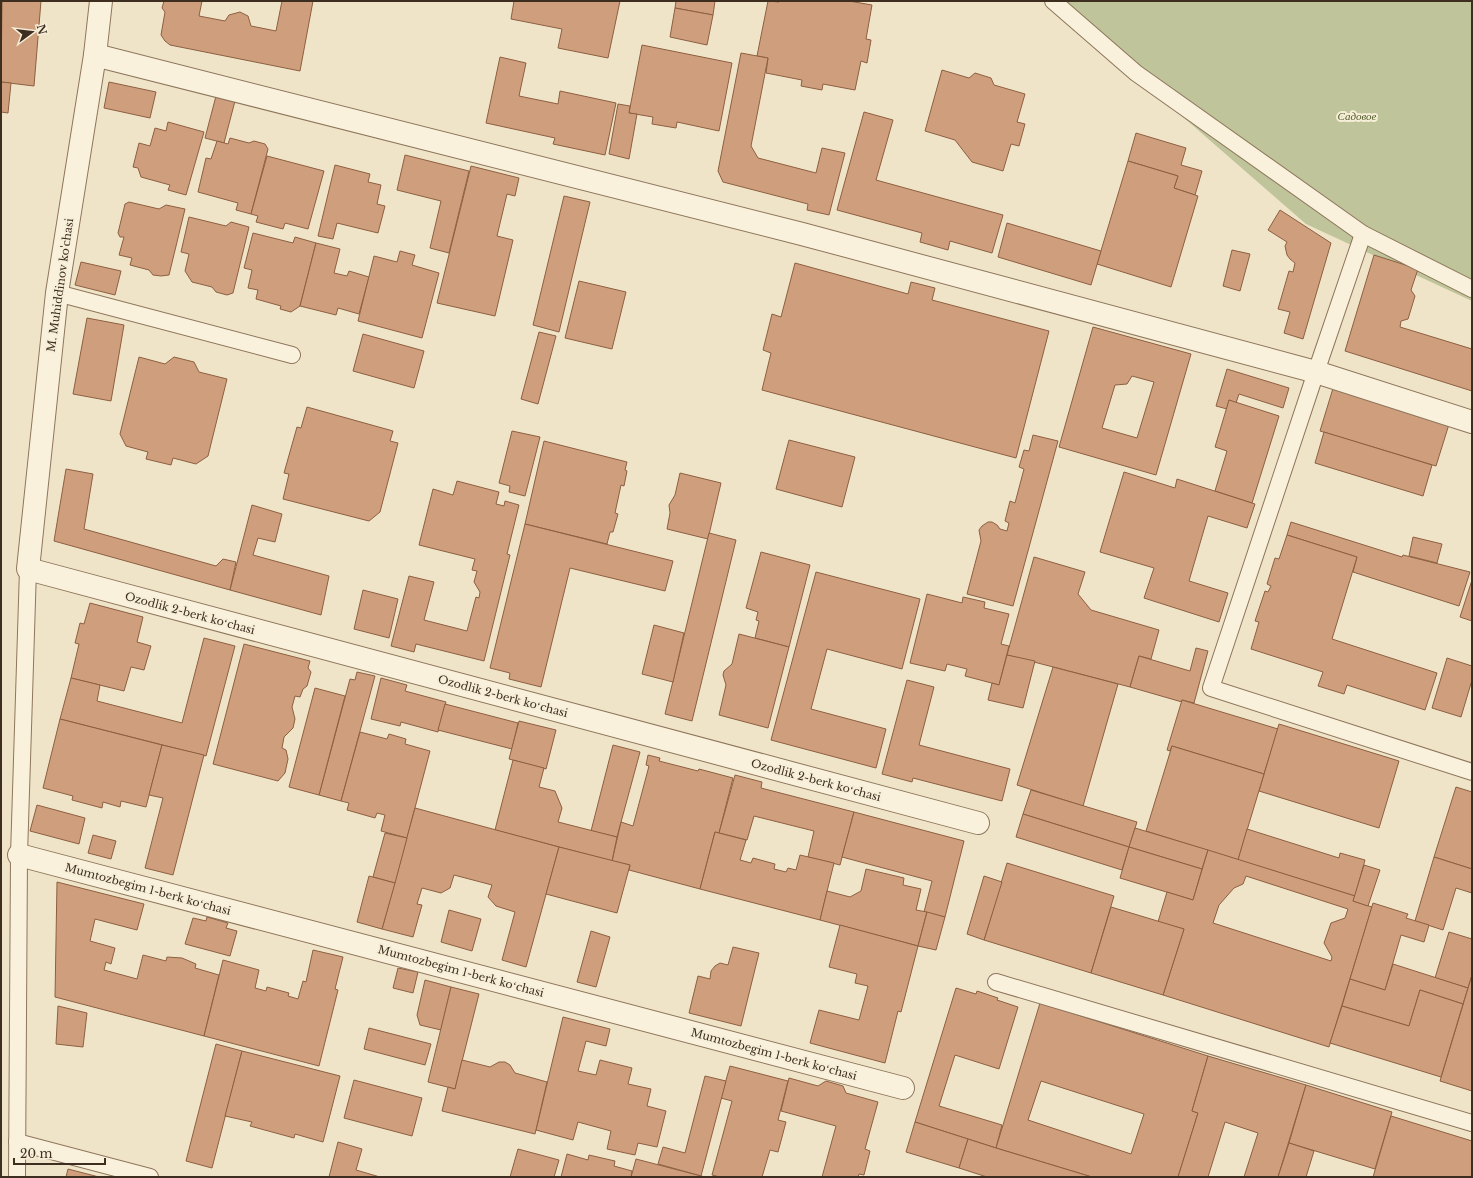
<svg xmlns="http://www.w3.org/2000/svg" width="1473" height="1178" viewBox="0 0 1473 1178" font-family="'Libre Baskerville',serif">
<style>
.cemetery{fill:#bfc49a}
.building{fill:#cf9f7d;stroke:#8d5f41;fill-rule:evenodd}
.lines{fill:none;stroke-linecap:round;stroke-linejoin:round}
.service-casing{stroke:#8d765c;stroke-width:18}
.minor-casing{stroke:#8d765c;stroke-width:24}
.service{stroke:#faf1dc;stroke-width:16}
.minor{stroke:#faf1dc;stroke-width:22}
.labels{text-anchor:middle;stroke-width:4;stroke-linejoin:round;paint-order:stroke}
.park-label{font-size:11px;font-style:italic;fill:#4d5a26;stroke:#f7eed8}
.street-label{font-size:11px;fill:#3d2e20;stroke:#f7eed8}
</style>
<rect width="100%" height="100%" fill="#f0e4c8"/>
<!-- cemetery -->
<polygon class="cemetery" points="1050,1 1472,1 1472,301 1306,224"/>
<!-- building -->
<g class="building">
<polygon points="2,1 41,1 34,86 1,82"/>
<polygon points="164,1 202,1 199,16 225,21 229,15 240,12 248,16 251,26 276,31 282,1 313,1 300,71 170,45 165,41 161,35 165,12 162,8"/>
<polygon points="514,1 620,1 608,58 558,48 562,29 511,19"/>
<polygon points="676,1 715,1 713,15 675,8"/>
<polygon points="768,1 779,2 779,1 849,1 872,5 866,39 871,40 867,63 861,61 855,90 823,84 822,90 801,86 802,80 766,73 768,58 757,56"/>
<polygon points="675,8 713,15 707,45 670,37"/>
<polygon points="642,45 732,63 719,131 677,122 676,128 652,124 653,117 629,113"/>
<polygon points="741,53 768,58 751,146 758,158 816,173 822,148 845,153 829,215 807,210 808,204 723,182 718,171"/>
<polygon points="500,57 526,63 519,96 558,104 560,91 616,103 605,155 553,144 555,138 486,123"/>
<polygon points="942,70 969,78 975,73 991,78 994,85 1025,94 1017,122 1025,124 1019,146 1011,144 1003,171 972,162 955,140 925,131"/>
<polygon points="1,82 11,83 8,113 1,112"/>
<polygon points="109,82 156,92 150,118 104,108"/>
<polygon points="216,96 235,101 224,143 205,138"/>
<polygon points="618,104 630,106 629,113 637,114 629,159 609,154"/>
<polygon points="864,112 893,120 876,180 1003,215 992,253 950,241 948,250 920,242 922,233 837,210"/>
<polygon points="168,122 204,132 186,195 168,190 170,185 141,177 138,168 133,167 139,143 150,146 155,128 166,131"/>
<polygon points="1136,133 1186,148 1181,165 1202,171 1195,195 1174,188 1178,176 1128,161"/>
<polygon points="230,138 249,143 254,141 265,144 268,149 251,214 236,210 238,203 198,192 206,158 211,159 217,141 228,144"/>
<polygon points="405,155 469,171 449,253 430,248 441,201 397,190"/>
<polygon points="267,156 324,171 308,229 285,223 283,229 256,222 258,216 251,214"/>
<polygon points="1128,161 1178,176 1174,188 1198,196 1171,287 1097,264"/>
<polygon points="335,165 370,174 368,182 381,185 377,204 385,206 378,233 337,223 333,239 318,236"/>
<polygon points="471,166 519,178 515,196 507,194 497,236 513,240 495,316 437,303"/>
<polygon points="564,196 590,202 559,332 533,325"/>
<polygon points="129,202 159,209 166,205 185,209 169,275 161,276 153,275 149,270 130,265 132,258 119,255 124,237 120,237 118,233 125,204"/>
<polygon points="1280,210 1331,243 1303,339 1284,333 1290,312 1278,309 1289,271 1293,272 1295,263 1290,259 1287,255 1285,246 1287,242 1268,230"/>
<polygon points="189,217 226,226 231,222 249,227 233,293 227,295 216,292 212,287 192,282 185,271 189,254 181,252"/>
<polygon points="1007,223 1101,251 1091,285 998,257"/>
<polygon points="253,233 293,243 295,237 316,243 300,306 291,312 280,309 281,306 256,299 258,290 248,288 252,270 244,268"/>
<polygon points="316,243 340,249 334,273 347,276 349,271 369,277 359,314 338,308 336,315 300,306"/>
<polygon points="1232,250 1250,254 1240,291 1223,286"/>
<polygon points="400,251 415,255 412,265 439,273 422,338 358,321 374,256 397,262"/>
<polygon points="1374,255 1418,269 1411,290 1415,296 1408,319 1401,321 1400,327 1472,349 1472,391 1345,351"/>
<polygon points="81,262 121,271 115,295 75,285"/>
<polygon points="795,263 908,294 911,282 935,288 932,300 1049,331 1016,458 762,390 771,353 763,350 772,314 781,317"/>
<polygon points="579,281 626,292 612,349 565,338"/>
<polygon points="87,318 124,325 111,401 73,394"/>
<path d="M1093 327 1191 354 1156 475 1059 447ZM1132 376 1154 382 1137 438 1102 428 1115 385 1127 384Z"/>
<polygon points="539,332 556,336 538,404 521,399"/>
<polygon points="363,334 424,351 414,388 353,371"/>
<polygon points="139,357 165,364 174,357 194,362 199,372 227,379 208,456 196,464 173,458 171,465 146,459 148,452 126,446 120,434"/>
<polygon points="1227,369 1289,388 1283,408 1239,394 1236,403 1229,400 1227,409 1216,406"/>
<polygon points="1334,385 1450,421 1436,466 1320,431"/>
<polygon points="1229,400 1279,416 1252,503 1215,491 1227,451 1215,447"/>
<polygon points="307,407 393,431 390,441 398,443 380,512 369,521 283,499 289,474 284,473 297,427 301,428"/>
<polygon points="512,431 540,437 525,496 509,492 510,486 499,483"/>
<polygon points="1324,432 1432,465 1423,496 1315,463"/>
<polygon points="1033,435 1058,441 1013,606 967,594 981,541 979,530 982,526 988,522 992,522 997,525 1000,529 1007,531 1009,523 1005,521 1010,501 1015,503 1024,469 1019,467 1024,450 1029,451"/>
<polygon points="789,440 855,457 842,507 776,489"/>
<polygon points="544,441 627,462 625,470 627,471 624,486 621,485 615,513 618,514 613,532 610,532 607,544 525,524"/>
<polygon points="66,469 93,474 84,529 216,566 223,559 236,562 230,590 54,541"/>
<polygon points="1124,472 1175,488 1177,479 1255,504 1247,528 1208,516 1189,581 1228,593 1219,622 1144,598 1154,568 1100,552"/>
<polygon points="680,473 721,483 708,539 667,529 670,513 669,505 675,495"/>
<polygon points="457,481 499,492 496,504 504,506 505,501 519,505 507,554 510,555 484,661 416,644 414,652 391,646 409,576 434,582 424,620 467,631 476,597 479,598 480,592 474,582 477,571 472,570 475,559 419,545 433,489 453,495"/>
<polygon points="252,505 282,514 275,542 258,538 253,555 329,576 321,615 230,590"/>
<polygon points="1291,522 1402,557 1403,555 1470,572 1459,606 1353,572 1357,557 1287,535"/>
<polygon points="525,524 673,561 665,591 570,568 541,687 509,679 510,673 490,668"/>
<polygon points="709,533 736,540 692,721 665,714"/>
<polygon points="1287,535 1357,557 1332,639 1437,673 1425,710 1347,685 1344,694 1318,686 1323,672 1251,649 1259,622 1255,621 1265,591 1268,592 1271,586 1267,584 1275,558 1279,559"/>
<polygon points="1413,537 1442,544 1437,563 1409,556"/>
<polygon points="761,552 810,565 789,647 755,638 759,621 756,620 758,612 746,608"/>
<polygon points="1034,557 1085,572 1078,594 1091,610 1159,630 1151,659 1139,656 1130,687 1007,655"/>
<polygon points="816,572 920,599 902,669 827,649 811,709 886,729 876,768 771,740"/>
<polygon points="1472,580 1472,621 1460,617"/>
<polygon points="363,590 398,599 389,638 354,629"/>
<polygon points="927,594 962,603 963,597 985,602 984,608 1009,614 1001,644 1009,646 999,685 965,676 967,669 947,664 945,671 910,663"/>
<polygon points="90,603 143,617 137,642 151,646 144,670 131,667 124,691 71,678 79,644 75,643 80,623 84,624"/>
<polygon points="654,625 684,633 673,682 642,674"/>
<polygon points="739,634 789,647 768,728 719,715 726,685 723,675 724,671 732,664"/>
<polygon points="204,638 235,646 206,756 60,719 71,678 100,685 97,701 182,723"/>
<polygon points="244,644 310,661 308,668 311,672 307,686 303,689 300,697 295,696 292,707 295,719 293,728 284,737 282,748 286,750 288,759 285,773 278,781 213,764"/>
<polygon points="1196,648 1208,651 1194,703 1182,700 1182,702 1130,687 1139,656 1190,671"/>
<polygon points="1007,655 1035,661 1023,708 988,700 992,683 999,685"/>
<polygon points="1447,658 1472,666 1472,680 1461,717 1432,708"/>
<polygon points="1053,667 1118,684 1083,806 1017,785"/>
<polygon points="357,672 375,676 341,801 319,795 350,679 355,680"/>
<polygon points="381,678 407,685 405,691 446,702 438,732 401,722 400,726 371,719"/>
<polygon points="907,680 934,687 919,745 1010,769 1002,801 913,778 912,782 882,774"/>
<polygon points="315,688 345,696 319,795 289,787"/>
<polygon points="1182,700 1278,729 1264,774 1172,746 1170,751 1167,750"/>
<polygon points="445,704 518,723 512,749 438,730"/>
<polygon points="60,719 162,745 146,807 121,801 120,807 103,802 102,808 72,800 73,796 43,788"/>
<polygon points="519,721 556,730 546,769 509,759"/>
<polygon points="1279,724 1399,761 1379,828 1259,791"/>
<polygon points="360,732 387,739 389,734 406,739 405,744 430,751 407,838 381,831 385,815 377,813 375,818 347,810 349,803 341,801"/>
<polygon points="162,745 204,755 173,875 145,868 163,798 149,795"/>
<polygon points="613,745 640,752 617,837 591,831"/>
<polygon points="1172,746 1264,774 1238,860 1146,831"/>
<polygon points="648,755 660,758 659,761 698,771 699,769 733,778 719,833 715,832 700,889 629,870 630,865 612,861 621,822 633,826 649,766 646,765"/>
<polygon points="513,760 544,768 539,787 555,791 562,808 558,822 617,837 612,861 495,830"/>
<polygon points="735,775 762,782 761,788 854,812 840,865 808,857 814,831 754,816 747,840 719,833"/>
<polygon points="1456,787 1472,792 1472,869 1434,857"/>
<polygon points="1031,790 1137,822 1129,847 1023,814"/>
<polygon points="37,805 85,818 79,844 30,831"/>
<polygon points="415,808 559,847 526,967 502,960 515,912 496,906 488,897 492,885 454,875 450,888 441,893 422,888 417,904 422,905 413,937 382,929"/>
<polygon points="854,812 964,841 945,917 924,912 932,881 842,857"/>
<polygon points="1023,814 1129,847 1122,870 1016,837"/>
<polygon points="1135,828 1208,850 1202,869 1129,847"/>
<polygon points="1247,829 1339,858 1340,853 1365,860 1355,896 1238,860"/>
<polygon points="715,832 746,840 740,860 751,863 753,858 775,864 774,869 786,872 788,868 796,870 800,855 834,863 820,920 700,889"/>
<polygon points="385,833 407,838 395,883 373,877"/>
<polygon points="93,835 116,841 111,859 88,853"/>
<polygon points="559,847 630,865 617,913 546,894"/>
<polygon points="1129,847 1202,869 1193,900 1120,878"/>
<path d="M1208 850 1355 896 1353 901 1372 907 1329 1047 1163 995 1184 929 1158 922 1167 892 1193 900ZM1246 876 1348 909 1345 918 1331 923 1324 943 1332 957 1331 961 1213 923 1219 905 1234 888 1243 884Z"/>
<polygon points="1434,857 1472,869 1472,893 1456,888 1443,930 1415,921"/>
<polygon points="1007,863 1114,896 1091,973 984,940"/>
<polygon points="1364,865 1380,870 1368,906 1353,901"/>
<polygon points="866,869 904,878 903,885 921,889 916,910 927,912 918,946 820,920 827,891 850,897 861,891"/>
<polygon points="369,876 395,883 382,929 357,922"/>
<polygon points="984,876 1002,882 984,940 967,934"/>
<polygon points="57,882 144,904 137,930 95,919 90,941 115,948 111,964 106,962 104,970 137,979 143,955 166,961 167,957 182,958 196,964 195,968 219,975 204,1036 55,997"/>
<polygon points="1373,903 1408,914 1406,918 1429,925 1424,942 1401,935 1385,990 1350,979"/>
<polygon points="1111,907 1184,929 1163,995 1091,973"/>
<polygon points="449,910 481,919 472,951 441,942"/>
<polygon points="927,912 945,917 936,950 918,946"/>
<polygon points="207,917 228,923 226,928 237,931 230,956 185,944 193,918 206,921"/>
<polygon points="840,925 918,946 901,1012 898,1011 885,1063 810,1043 819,1010 859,1020 868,986 855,983 857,974 829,967"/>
<polygon points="591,931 610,937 596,987 577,982"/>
<polygon points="1449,932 1472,939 1472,975 1468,988 1435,978"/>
<polygon points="733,947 759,953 741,1026 689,1013 698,976 710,979 711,971 715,966 720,963 728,965"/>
<polygon points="313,950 343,957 335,989 338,990 319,1066 204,1036 223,960 259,970 255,988 266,991 267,987 289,993 288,996 298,999 303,981 306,982"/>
<polygon points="1393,964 1468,988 1463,1004 1420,990 1409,1026 1342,1006 1350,979 1385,990"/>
<polygon points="398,968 418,972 413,993 393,988"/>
<polygon points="1472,975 1472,1091 1440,1081"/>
<polygon points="425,980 451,987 441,1030 420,1025 417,1015"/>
<polygon points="451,987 479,994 455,1089 428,1082"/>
<polygon points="956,988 976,994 977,991 998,998 997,1000 1018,1007 999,1069 955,1055 939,1106 1002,1125 996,1148 915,1122"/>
<polygon points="1420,990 1463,1004 1441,1077 1330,1043 1342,1006 1409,1026"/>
<path d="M1040 1003 1208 1056 1192 1111 1198 1113 1178 1177H1092L996 1148ZM1041 1081 1144 1114 1131 1154 1028 1120Z"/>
<polygon points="58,1006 87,1013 83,1047 56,1044"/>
<polygon points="563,1017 610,1029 606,1046 586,1041 578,1071 596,1075 600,1060 632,1068 628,1084 651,1089 647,1106 666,1111 657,1147 638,1143 635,1155 607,1149 611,1131 578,1122 573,1140 536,1130"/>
<polygon points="369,1028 431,1044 425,1065 364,1049"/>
<polygon points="216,1044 242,1051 212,1168 186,1161"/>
<polygon points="242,1051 340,1076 323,1142 295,1134 294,1138 250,1126 252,1122 225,1116"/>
<polygon points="1208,1056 1306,1085 1278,1177 1244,1177 1258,1133 1225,1122 1208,1177 1178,1177 1198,1113 1192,1111"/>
<polygon points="462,1060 490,1067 499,1062 505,1062 510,1065 515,1073 547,1082 535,1134 442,1111 448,1087 455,1089"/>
<polygon points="730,1066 788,1081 778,1120 786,1122 778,1152 770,1150 762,1177 720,1177 712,1175 732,1101 721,1098"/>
<polygon points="705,1076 726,1081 701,1176 658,1164 663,1147 685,1153"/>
<polygon points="789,1078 818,1086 826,1081 843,1086 846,1093 878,1102 865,1149 870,1151 864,1175 859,1174 858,1177 822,1177 836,1126 781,1111"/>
<polygon points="354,1080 422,1098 412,1136 344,1118"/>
<polygon points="1306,1085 1392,1112 1375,1169 1289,1143"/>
<polygon points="1391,1116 1472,1141 1472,1177 1373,1177"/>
<polygon points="915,1122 968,1139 959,1168 906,1152"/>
<polygon points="968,1139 996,1148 1092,1177 987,1177 959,1168"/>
<polygon points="338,1142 362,1149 356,1170 380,1177 329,1177"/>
<polygon points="1289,1143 1314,1151 1306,1177 1278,1177"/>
<polygon points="518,1149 559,1160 554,1177 510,1177"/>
<polygon points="567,1154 588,1160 589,1155 615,1161 614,1166 632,1171 631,1177 561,1177"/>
<polygon points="636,1159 701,1176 706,1177 631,1177"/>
<polygon points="68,1169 99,1177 66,1177"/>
</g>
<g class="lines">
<defs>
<g id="service">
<polyline points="1053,1 1136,73 1363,234 1472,289"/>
<polyline points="1363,234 1316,372 1211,688 1472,772"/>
<polyline points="57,293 292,355"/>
<polyline points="996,982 1472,1123"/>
<polyline points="17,1142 150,1177"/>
<polyline points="17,1177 19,855 28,569"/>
</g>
<g id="minor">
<polyline points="101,1 95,55 57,293 28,569 978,823"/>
<polyline points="95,55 802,234 1316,372 1472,422"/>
<polyline points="19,855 903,1088"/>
</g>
</defs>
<!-- service casing -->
<use href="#service" class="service-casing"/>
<!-- minor casing -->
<use href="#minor" class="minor-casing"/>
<!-- service -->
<use href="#service" class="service"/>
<!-- minor -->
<use href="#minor" class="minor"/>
</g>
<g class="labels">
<!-- park labels -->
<g class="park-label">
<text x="1357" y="120">Садовое</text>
</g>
<!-- street labels -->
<g class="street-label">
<text transform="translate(60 285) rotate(-82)" y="4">M. Muhiddinov ko'chasi</text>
<text transform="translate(190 613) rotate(15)" y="4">Ozodlik 2-berk koʻchasi</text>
<text transform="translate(503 696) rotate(15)" y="4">Ozodlik 2-berk koʻchasi</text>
<text transform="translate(816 780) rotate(15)" y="4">Ozodlik 2-berk koʻchasi</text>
<text transform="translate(148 889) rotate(15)" y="4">Mumtozbegim 1-berk koʻchasi</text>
<text transform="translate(461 971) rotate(15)" y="4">Mumtozbegim 1-berk koʻchasi</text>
<text transform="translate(774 1054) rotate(15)" y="4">Mumtozbegim 1-berk koʻchasi</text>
</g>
</g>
<!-- border -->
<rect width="1473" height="1178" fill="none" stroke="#3d2e20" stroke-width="4"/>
<!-- north arrow -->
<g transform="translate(32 32) rotate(75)" stroke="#f7eed8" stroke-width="3" paint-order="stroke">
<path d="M0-3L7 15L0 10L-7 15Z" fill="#3d2e20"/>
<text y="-6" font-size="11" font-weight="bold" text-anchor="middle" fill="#3d2e20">N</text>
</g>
<!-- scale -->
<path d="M14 1158v6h91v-6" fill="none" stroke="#3d2e20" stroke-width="2"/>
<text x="20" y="1158" font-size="12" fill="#3d2e20" stroke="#f7eed8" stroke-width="3" paint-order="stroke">20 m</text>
</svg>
